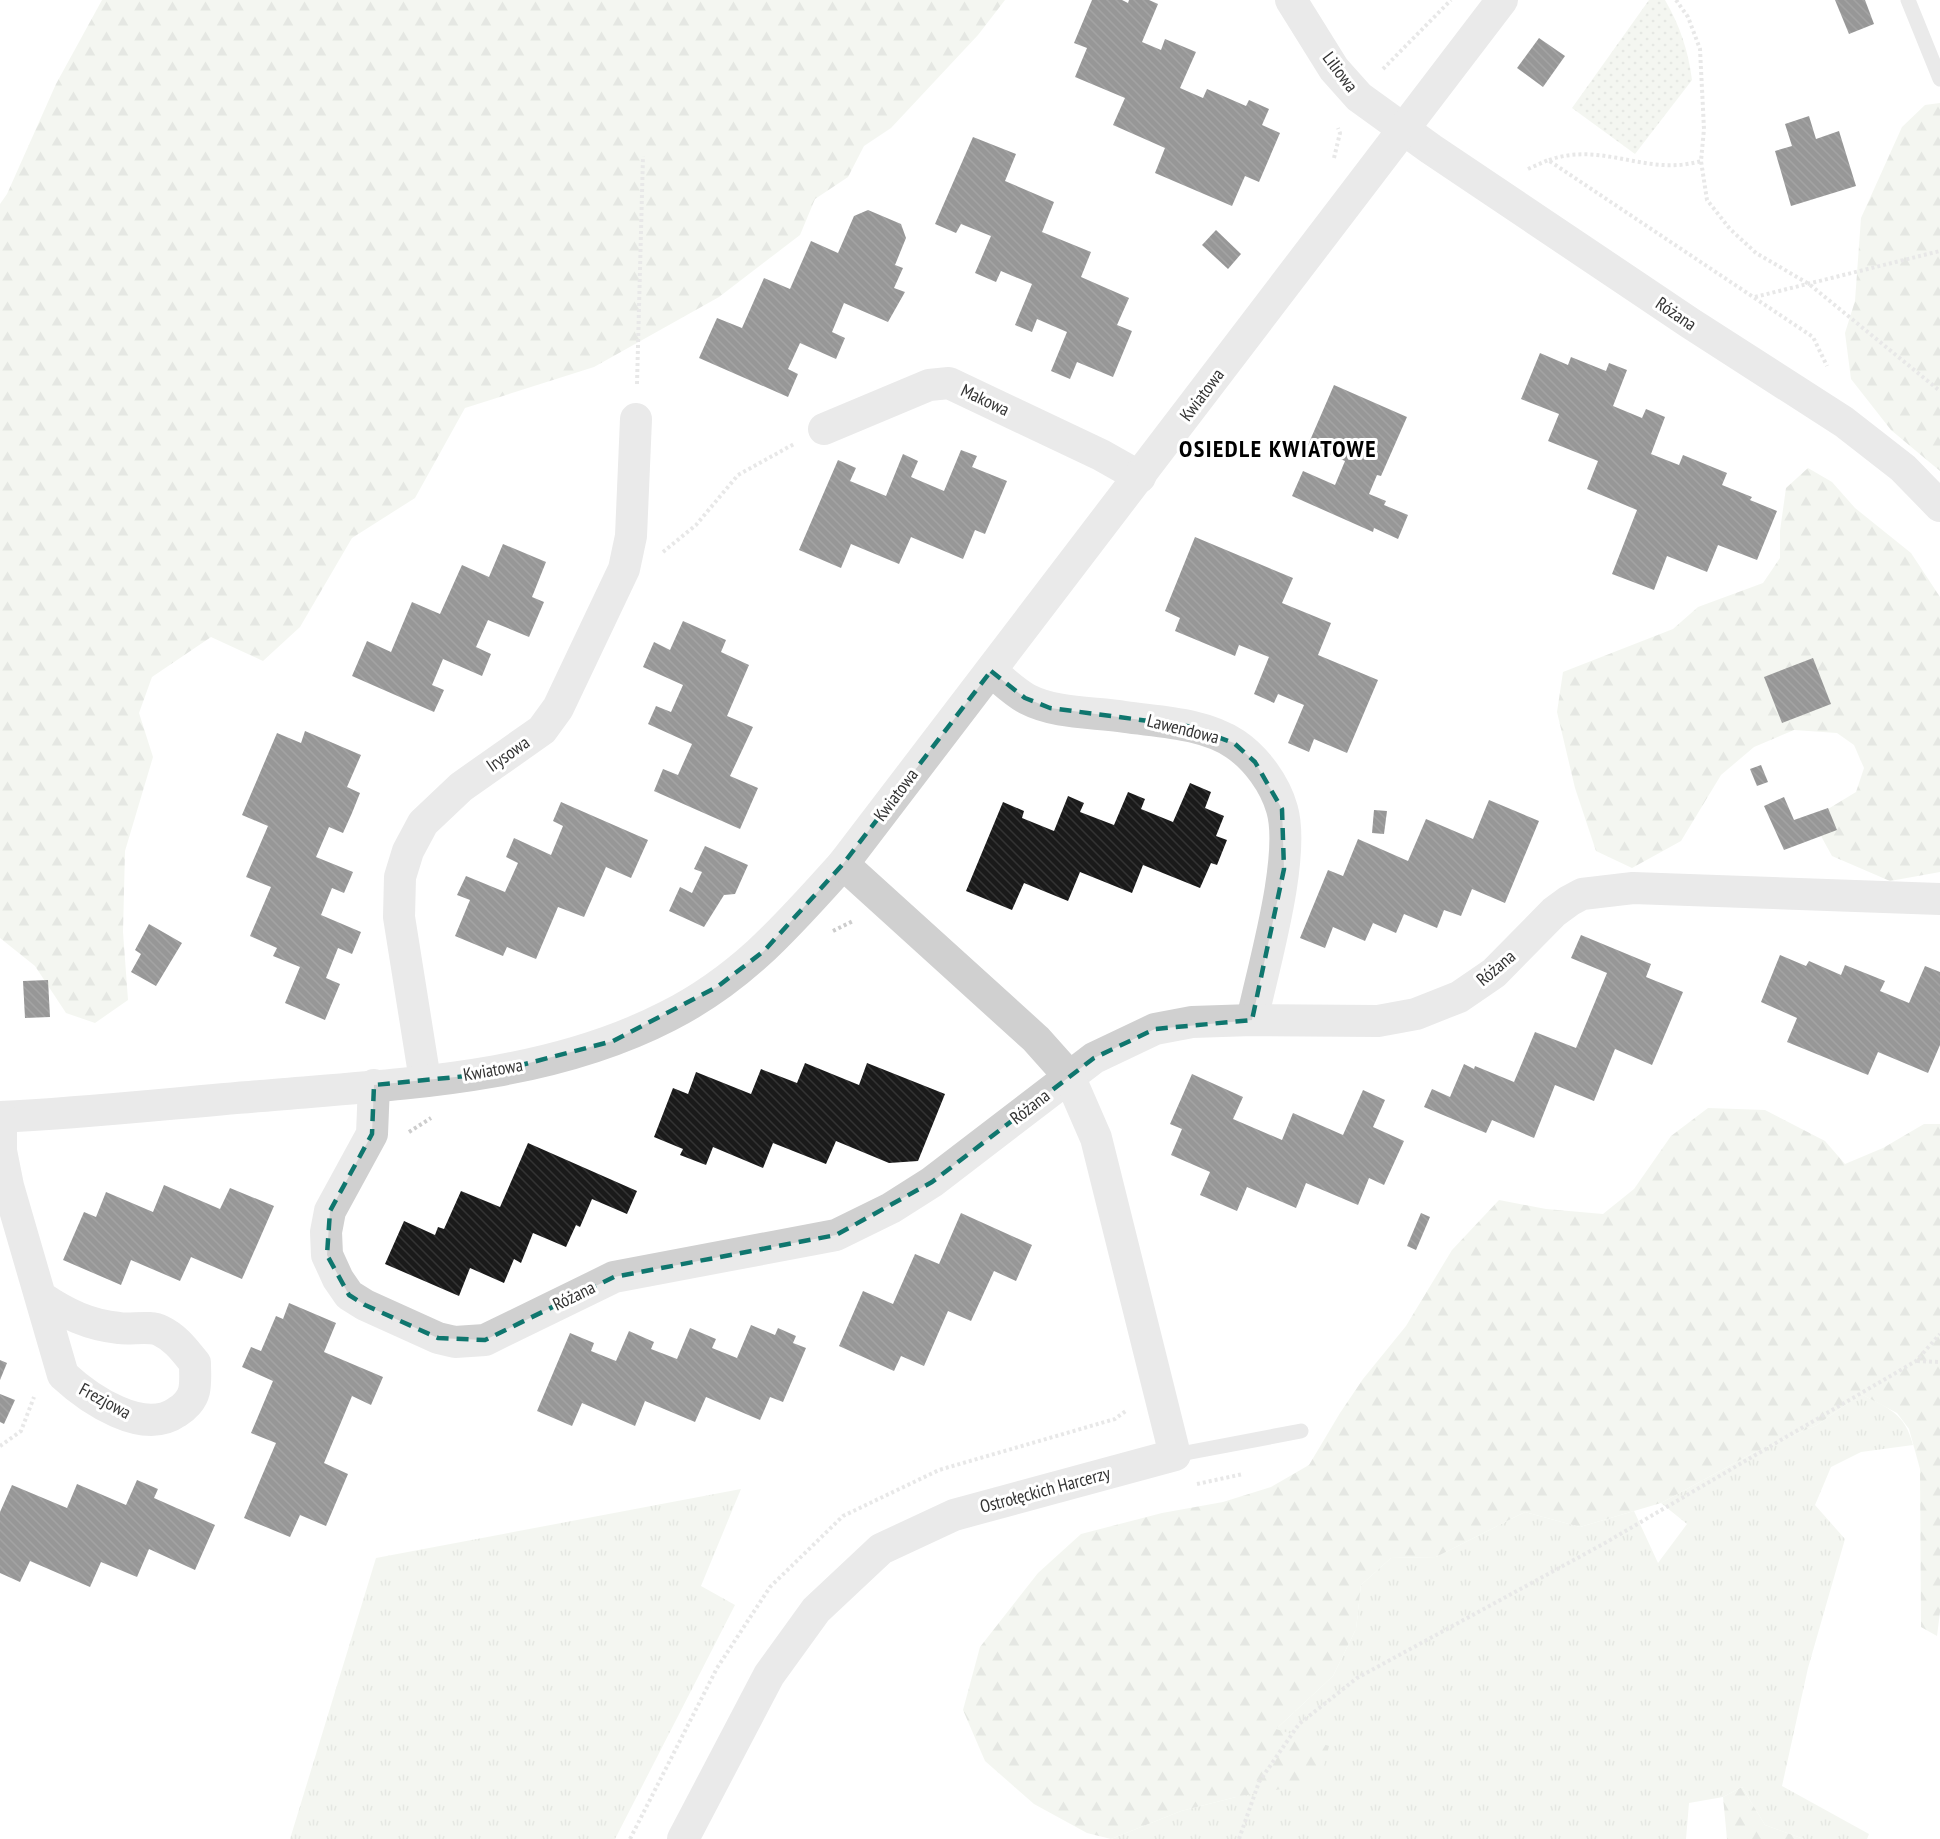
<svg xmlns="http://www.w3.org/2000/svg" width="1940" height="1839" viewBox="0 0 1940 1839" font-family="'PT Sans Narrow',sans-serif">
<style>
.grass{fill:url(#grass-tufts)}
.forest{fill:url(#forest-firs)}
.park{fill:url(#park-dots)}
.building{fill:url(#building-back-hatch)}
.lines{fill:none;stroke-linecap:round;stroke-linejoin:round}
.path{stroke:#cdcdcd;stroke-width:4;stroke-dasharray:3 3;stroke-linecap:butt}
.service{stroke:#d0d0d0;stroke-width:15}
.minor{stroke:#d0d0d0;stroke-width:32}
.marked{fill:none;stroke:#0f766e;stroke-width:4.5;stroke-dasharray:12 8;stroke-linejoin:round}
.labels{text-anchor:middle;stroke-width:6;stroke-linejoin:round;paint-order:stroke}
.street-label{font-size:18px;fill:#333;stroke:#fff}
.district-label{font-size:24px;font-weight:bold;letter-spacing:1.5px;fill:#000;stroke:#fff}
</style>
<defs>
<pattern id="grass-tufts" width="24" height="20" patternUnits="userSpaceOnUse" patternTransform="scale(1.5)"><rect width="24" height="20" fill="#e6ecdf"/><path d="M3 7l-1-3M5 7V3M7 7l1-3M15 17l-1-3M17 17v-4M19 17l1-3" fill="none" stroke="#c6cbc0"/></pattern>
<pattern id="forest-firs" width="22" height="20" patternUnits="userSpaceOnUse" patternTransform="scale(1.5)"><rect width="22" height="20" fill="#e6ecdf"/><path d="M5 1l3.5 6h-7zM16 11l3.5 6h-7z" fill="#c6cbc0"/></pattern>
<pattern id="park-dots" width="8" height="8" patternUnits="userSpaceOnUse" patternTransform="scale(1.5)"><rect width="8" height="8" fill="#e6ecdf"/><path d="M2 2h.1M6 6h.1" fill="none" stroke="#c6cbc0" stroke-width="1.8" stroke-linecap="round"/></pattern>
<pattern id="building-back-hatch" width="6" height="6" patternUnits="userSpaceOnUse" patternTransform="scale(1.5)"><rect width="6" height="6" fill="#1a1a1a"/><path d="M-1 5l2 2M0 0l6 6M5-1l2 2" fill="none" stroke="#333"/></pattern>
</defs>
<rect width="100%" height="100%" fill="#fff"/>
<!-- grass -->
<g class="grass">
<path d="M1861 1394C1888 1408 1905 1413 1913 1445L1861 1452 1831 1467 1815 1505 1845 1539 1808 1668 1782 1786 1869 1834 1867 1839H1804L1765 1825 1742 1787 1723 1797 1689 1803 1686 1839H1111L1181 1811 1236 1797 1275 1730 1333 1676 1356 1629 1361 1585 1391 1558 1436 1557 1525 1512 1580 1527 1634 1511 1658 1563 1687 1524 1661 1503 1753 1453 1817 1425Z"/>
<polygon points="741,1489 701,1586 735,1605 615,1839 290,1839 376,1558"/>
</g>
<!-- forest -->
<g class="forest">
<polygon points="102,0 1005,0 978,35 891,128 864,146 848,177 815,199 800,235 719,297 594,367 465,408 415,498 352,538 300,627 263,661 211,637 152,677 139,713 153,757 125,851 123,932 128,1000 95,1023 66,1013 35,966 0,938 0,204 7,194 56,84"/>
<polygon points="1940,103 1940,471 1891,430 1851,379 1845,333 1855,301 1861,218 1902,127 1925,105"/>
<polygon points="1808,468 1832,482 1855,508 1911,553 1940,597 1940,872 1890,881 1832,856 1821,836 1828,809 1856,792 1864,768 1854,745 1837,733 1794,730 1754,747 1721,775 1681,841 1632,868 1596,851 1575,788 1557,712 1563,672 1673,629 1698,607 1763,583 1780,558 1780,531 1786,488"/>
<polygon points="1708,1108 1765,1110 1825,1141 1845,1164 1883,1148 1924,1124 1940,1124 1940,1612 1937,1636 1921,1627 1920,1469 1909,1429 1897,1413 1861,1394 1817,1425 1753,1453 1661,1503 1580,1527 1525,1512 1436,1557 1391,1558 1361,1585 1356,1629 1333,1676 1276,1729 1329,1746 1320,1782 1236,1797 1181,1811 1111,1839 1087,1833 1034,1804 985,1761 963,1710 980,1647 1038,1573 1081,1534 1162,1513 1223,1502 1271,1487 1309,1465 1340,1413 1363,1379 1406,1326 1452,1250 1499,1200 1546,1209 1603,1214 1634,1189 1671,1136"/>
<polygon points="1742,1787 1765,1825 1804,1839 1727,1839 1723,1797"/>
</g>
<!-- park -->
<path class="park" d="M1649 0H1665C1680 26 1688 50 1692 80L1635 154 1572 108Z"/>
<!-- building -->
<g class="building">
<polygon points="1092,0 1122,0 1128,3 1129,0 1149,0 1158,4 1142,42 1161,50 1165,39 1196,52 1180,88 1203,98 1207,89 1246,106 1249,100 1269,109 1262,125 1280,133 1259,182 1245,176 1232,206 1155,173 1165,148 1113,125 1125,98 1075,77 1087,48 1074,43"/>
<polygon points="1835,0 1865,0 1874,24 1849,34"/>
<polygon points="1539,38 1565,56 1543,87 1517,68"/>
<polygon points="1809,116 1816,139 1839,131 1856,186 1791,206 1775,151 1792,146 1785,124"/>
<polygon points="973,137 1016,154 1005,181 1054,202 1042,232 1091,252 1081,277 1129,298 1117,325 1132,331 1113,377 1077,362 1070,379 1051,371 1067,332 1037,319 1032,332 1015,325 1032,284 1001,271 996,282 975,273 991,236 961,224 956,233 935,224"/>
<polygon points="868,210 901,224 906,238 895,265 903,268 894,288 905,292 888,322 844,303 832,332 845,338 836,359 800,343 788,369 798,374 788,397 699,358 717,318 742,328 764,278 790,289 811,241 838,253 854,216"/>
<polygon points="1216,230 1241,254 1228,269 1202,245"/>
<polygon points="1540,353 1568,365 1571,357 1606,371 1609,363 1627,370 1613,406 1642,418 1646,409 1665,417 1651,454 1679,465 1683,455 1727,473 1722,485 1752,497 1750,500 1777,511 1757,560 1718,545 1707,572 1667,556 1654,590 1612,574 1637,510 1587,489 1598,461 1548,441 1559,414 1521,399"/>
<polygon points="1334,385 1407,417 1381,476 1377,475 1369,494 1386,501 1384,505 1408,515 1398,539 1374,528 1373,532 1292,496 1303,471 1335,485 1345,461 1308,445"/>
<polygon points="961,450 977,456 972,467 1007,481 985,534 975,530 963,559 911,537 899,564 851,544 841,568 799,550 838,460 856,468 850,481 886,496 903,454 918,461 911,477 944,491"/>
<polygon points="1195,537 1293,578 1282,603 1331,623 1318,655 1378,680 1347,753 1314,739 1309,752 1288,743 1304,705 1278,694 1274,703 1254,694 1269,657 1239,645 1235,656 1175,631 1180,618 1165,611"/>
<polygon points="503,544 546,562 532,597 544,602 529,637 488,620 476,647 491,654 482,676 443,659 432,685 444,690 434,712 352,676 367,641 391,652 412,602 440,614 462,565 489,577"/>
<polygon points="683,621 726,640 721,652 749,665 727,716 753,727 730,776 758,788 740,829 654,791 663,769 678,775 692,744 648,724 656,706 671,712 683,685 643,667 654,642 670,650"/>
<polygon points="1813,658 1831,704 1782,723 1764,677"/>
<polygon points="305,731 361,755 347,787 360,793 352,813 343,833 329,827 316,857 353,872 344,893 332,888 321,915 361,932 352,954 338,948 326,978 340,984 325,1020 285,1003 300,967 273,956 277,948 250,936 271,887 246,877 268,826 242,815 277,733 301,743"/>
<polygon points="1761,765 1768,782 1757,786 1750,769"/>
<polygon points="1190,783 1211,792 1205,808 1224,816 1216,836 1227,840 1217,865 1211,863 1200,888 1143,865 1132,893 1080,872 1068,901 1024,883 1012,910 966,891 1003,802 1024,811 1022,818 1054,831 1068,796 1084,803 1080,812 1114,825 1128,792 1145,799 1141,809 1173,822"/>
<polygon points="1784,797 1794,820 1828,808 1837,830 1784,850 1764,806"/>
<polygon points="1489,800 1539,821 1505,903 1472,889 1461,916 1444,910 1437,928 1404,914 1396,933 1373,923 1365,941 1333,927 1325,948 1300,938 1328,870 1343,876 1358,839 1408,861 1426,819 1473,839"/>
<polygon points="561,802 648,840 631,878 606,867 584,917 558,907 536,959 507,947 503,956 455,936 470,900 457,895 466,876 505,892 518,863 506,857 514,838 551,855 563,826 553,821"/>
<polygon points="1374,810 1387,811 1384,834 1372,833"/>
<polygon points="705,846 748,865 735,894 724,895 704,927 669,911 680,887 692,893 702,872 694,869"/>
<polygon points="149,924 182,943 156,986 131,972 141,954 135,950"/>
<polygon points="1581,935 1651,964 1646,977 1683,992 1652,1065 1615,1049 1594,1101 1555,1085 1534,1138 1492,1120 1486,1133 1424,1107 1432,1089 1450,1097 1464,1064 1474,1069 1475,1066 1514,1082 1535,1032 1576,1048 1607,973 1571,958"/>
<polygon points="1780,955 1806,966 1809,961 1841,975 1845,965 1885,981 1880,991 1909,1003 1925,966 1940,972 1940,1045 1928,1073 1878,1052 1868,1075 1787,1042 1797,1018 1761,1002"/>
<polygon points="48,980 50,1017 25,1018 23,981"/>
<polygon points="805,1063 859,1085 867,1063 945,1094 918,1161 889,1163 836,1141 826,1164 773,1143 763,1168 713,1147 706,1165 680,1155 683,1149 654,1137 673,1088 688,1094 696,1072 751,1094 761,1069 797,1083"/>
<polygon points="1192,1074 1243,1097 1233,1119 1282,1140 1293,1113 1343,1135 1363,1090 1385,1100 1373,1127 1404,1141 1384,1185 1369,1178 1358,1205 1306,1183 1296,1208 1247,1187 1237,1211 1200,1195 1210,1172 1171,1155 1182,1129 1170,1124"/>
<polygon points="528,1143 637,1191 627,1214 592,1199 580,1227 576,1225 566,1247 533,1233 521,1263 514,1259 504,1283 470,1268 459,1296 385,1264 404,1221 435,1235 438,1227 444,1229 461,1191 500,1207"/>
<polygon points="164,1185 220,1209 230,1188 274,1206 242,1279 191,1257 180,1281 131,1260 121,1285 63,1260 84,1212 96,1217 106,1192 153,1212"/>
<polygon points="961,1213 1032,1245 1016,1281 994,1271 971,1321 948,1311 924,1366 901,1356 894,1371 839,1346 863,1291 893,1304 915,1254 939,1264"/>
<polygon points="1421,1213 1430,1217 1416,1250 1407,1246"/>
<polygon points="289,1303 336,1323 324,1352 383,1377 371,1405 352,1396 324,1463 348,1474 326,1526 300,1515 290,1537 244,1518 276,1443 251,1433 273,1381 242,1367 251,1347 261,1351 276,1316 283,1319"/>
<polygon points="751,1325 775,1335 778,1328 796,1336 793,1343 806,1348 783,1402 770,1397 760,1420 706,1397 695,1422 645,1401 635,1426 582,1403 572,1426 537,1411 570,1333 594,1343 591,1351 616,1361 629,1331 654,1342 651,1349 677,1359 690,1328 716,1339 712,1348 737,1358"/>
<polygon points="0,1360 7,1363 0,1380"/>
<polygon points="0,1394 15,1400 4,1424 0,1422"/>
<polygon points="137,1480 158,1489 154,1498 215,1525 195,1570 149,1549 137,1577 101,1562 90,1587 30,1561 20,1582 0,1573 0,1512 12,1485 67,1508 77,1484 126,1505"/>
</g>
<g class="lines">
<!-- path -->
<g class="path">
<polyline points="1676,0 1688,17 1700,49 1704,129 1701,161 1707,200 1730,229 1756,253 1809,284 1940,391"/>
<polyline points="1383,69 1451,0"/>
<polyline points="1334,158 1340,133 1338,128"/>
<path d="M1549 160C1604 141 1646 177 1701 161"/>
<polyline points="1528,169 1548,160 1813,337 1827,366"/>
<polyline points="1755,297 1940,251"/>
<polyline points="637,384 643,156"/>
<polyline points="663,552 696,525 738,475 794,444"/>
<polyline points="833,931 853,921"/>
<polyline points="409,1132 431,1118"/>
<polyline points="1917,1361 1940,1362"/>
<polyline points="0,1446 21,1431 34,1397"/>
<polyline points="1197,1484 1243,1474"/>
<polyline points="630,1839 717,1668 770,1587 843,1516 939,1470 1115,1419 1127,1410"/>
<polyline points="1239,1839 1259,1782 1299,1724 1357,1678 1605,1543 1916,1361 1940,1334"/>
</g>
<!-- service -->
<g class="service">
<polyline points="1908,0 1940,79"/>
<polyline points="1175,1455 1301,1431"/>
</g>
<!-- minor -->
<g class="minor">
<polyline points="1291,0 1334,69 1359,97 1431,149 1690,323 1844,422 1903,468 1940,506"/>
<polyline points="824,429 929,385 949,383 1101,455 1140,477"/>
<path d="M991 671C1002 680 1014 692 1027 699 1056 714 1092 712 1125 717 1160 722 1204 723 1235 744 1256 758 1275 784 1282 809 1296 857 1263 968 1252 1020"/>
<polyline points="425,1080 399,917 400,877 408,851 423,823 461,787 542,730 558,708 624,569 631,536 636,419"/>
<polyline points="374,1085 372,1134 330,1211 326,1232 327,1255 338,1279 349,1295 365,1305 438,1338 455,1342 485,1340 614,1277 836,1235 891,1208 932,1182 1094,1058 1155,1029 1192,1022 1252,1020 1378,1021 1416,1014 1459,997 1494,973 1554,912 1569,901 1582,894 1633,888 1940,899"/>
<path d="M0 1117C87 1113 174 1103 261 1096 397 1084 544 1080 668 1016 743 978 788 925 843 864L1502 0"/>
<path d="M1 1117V1151L8 1186 63 1375C89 1399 143 1436 177 1412 184 1408 192 1400 194 1391 196 1383 195 1372 195 1363 185 1351 176 1338 161 1331 150 1325 131 1330 119 1328 89 1325 66 1314 41 1297"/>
<polyline points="683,1839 769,1675 816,1610 881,1549 954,1515 1175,1455 1096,1138 1069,1076 1036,1039 843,864"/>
</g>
</g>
<!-- marked area -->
<path d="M0 0H1940V1839H0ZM991 671 1025 698 1050 708 1187 726 1234 743 1255 762 1282 809 1284 869 1252 1020 1155 1029 1094 1058 932 1182 836 1235 614 1277 485 1340 438 1338 365 1305 349 1295 327 1255 330 1211 372 1134 374 1085 487 1074 613 1041 717 987 764 951 843 864Z" fill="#fff" fill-opacity=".55" fill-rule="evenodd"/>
<path class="marked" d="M991 671 1025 698 1050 708 1187 726 1234 743 1255 762 1282 809 1284 869 1252 1020 1155 1029 1094 1058 932 1182 836 1235 614 1277 485 1340 438 1338 365 1305 349 1295 327 1255 330 1211 372 1134 374 1085 487 1074 613 1041 717 987 764 951 843 864Z"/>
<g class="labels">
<!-- street labels -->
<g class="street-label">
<text transform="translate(1340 72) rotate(53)" y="6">Liliowa</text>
<text transform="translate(1676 314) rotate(34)" y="6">Różana</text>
<text transform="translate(1202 395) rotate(-53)" y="6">Kwiatowa</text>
<text transform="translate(985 400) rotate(25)" y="6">Makowa</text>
<text transform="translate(1183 729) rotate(14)" y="6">Lawendowa</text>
<text transform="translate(508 754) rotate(-35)" y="6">Irysowa</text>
<text transform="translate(896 795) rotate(-53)" y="6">Kwiatowa</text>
<text transform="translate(1496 968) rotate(-40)" y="6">Różana</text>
<text transform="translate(493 1070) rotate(-10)" y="6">Kwiatowa</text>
<text transform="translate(1030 1107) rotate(-38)" y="6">Różana</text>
<text transform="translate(574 1296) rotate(-26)" y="6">Różana</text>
<text transform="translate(105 1401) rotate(28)" y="6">Frezjowa</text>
<text transform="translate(1045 1490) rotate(-15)" y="6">Ostrołęckich Harcerzy</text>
</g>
<!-- district labels -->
<g class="district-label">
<text x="1278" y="457">OSIEDLE KWIATOWE</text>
</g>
</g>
</svg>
